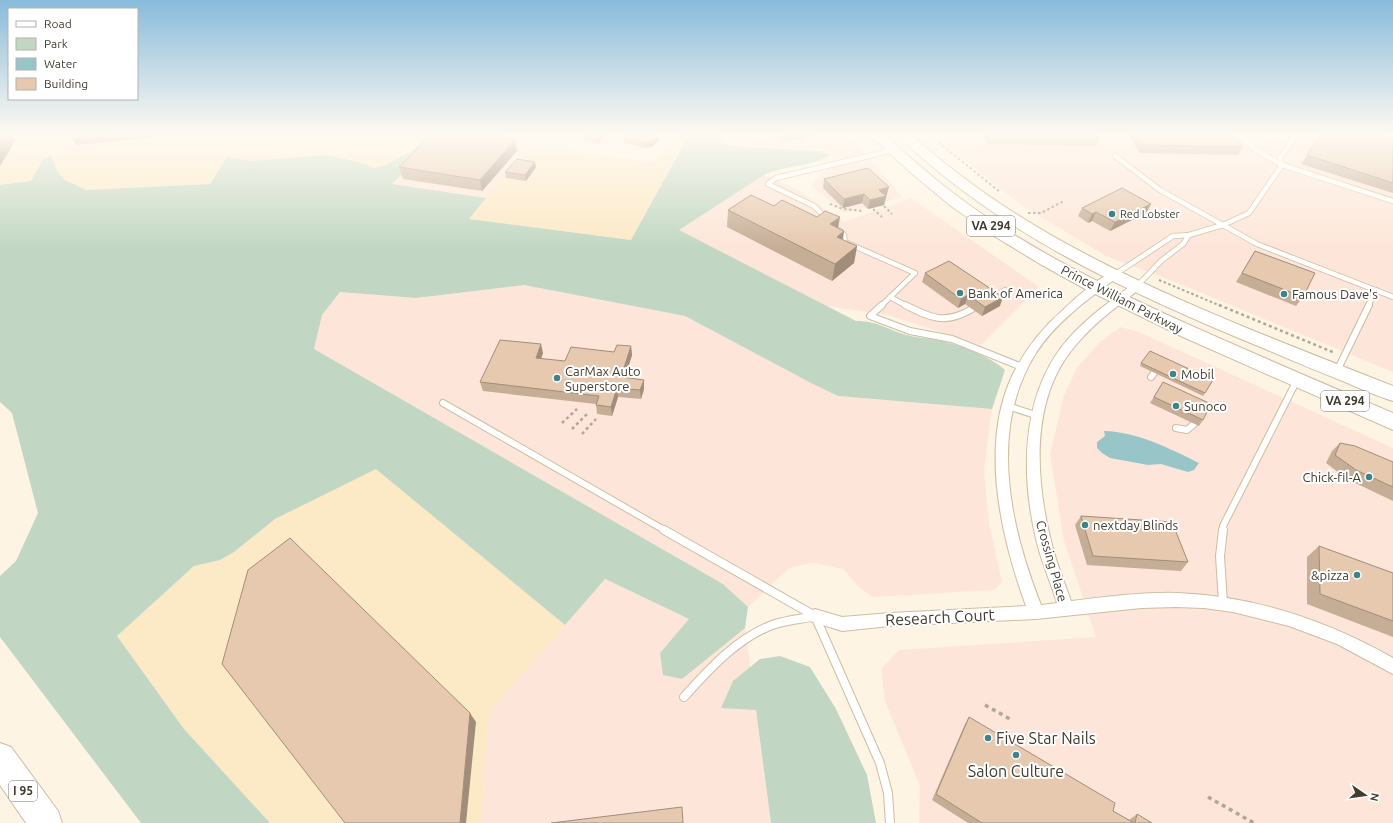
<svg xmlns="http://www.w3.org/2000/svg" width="1393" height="823" viewBox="0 0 1393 823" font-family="Ubuntu,sans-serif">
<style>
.commercial{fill:#fde6d9}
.built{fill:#fce9c5}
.green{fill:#c1d7c3}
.water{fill:#98c6c8}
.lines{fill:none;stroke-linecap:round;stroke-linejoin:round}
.service-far2-casing{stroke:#ccbda1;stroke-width:6}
.service-far1-casing{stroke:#ccbda1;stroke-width:8}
.service-casing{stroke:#ccbda1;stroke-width:10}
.minor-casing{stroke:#ccbda1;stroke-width:2}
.trunk-casing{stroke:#ccbda1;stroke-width:2}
.motorway-casing{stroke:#ccbda1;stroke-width:2}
.path-far2{stroke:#afa798;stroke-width:2;stroke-dasharray:2.5 2.5;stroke-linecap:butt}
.path-far1{stroke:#afa798;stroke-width:2.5;stroke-dasharray:3 3;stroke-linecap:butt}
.path{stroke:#afa798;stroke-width:3.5;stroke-dasharray:4 4;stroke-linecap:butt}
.service-far2{stroke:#fff;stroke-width:4.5}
.service-far1{stroke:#fff;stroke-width:6}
.service{stroke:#fff;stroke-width:8}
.minor{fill:#fff;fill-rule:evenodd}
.trunk{fill:#fff;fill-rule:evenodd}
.motorway{fill:#fff;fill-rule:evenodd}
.wall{fill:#c6ad96}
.shaded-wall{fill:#a18d7a}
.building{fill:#e6c9af;stroke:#a18d7a}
.poi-dot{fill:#3c838c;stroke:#fff;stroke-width:1.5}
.labels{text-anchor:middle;stroke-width:4;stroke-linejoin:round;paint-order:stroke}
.far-poi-label{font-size:11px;fill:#423c30;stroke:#fff;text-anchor:start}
.shield{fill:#fff;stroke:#7b766e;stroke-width:1}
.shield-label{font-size:12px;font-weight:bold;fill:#423c30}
.poi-label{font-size:13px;fill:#423c30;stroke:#fff;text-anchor:start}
.street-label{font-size:13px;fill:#423c30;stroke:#fff}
.near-street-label{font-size:16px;fill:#423c30;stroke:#fff}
.near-poi-label{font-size:16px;fill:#423c30;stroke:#fff;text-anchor:start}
</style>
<rect width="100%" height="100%" fill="#fef4e3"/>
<!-- commercial -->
<g class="commercial">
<polygon points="443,133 539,133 486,198 391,184"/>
<polygon points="720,133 849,133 902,197 844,213 811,185 835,159 824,149 736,144 720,137"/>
<polygon points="934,133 1393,133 1393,372 1175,282 1106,256 1021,205 958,155"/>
<polygon points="760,173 798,190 844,222 911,198 1039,287 981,345 888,315 807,303 674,234"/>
<polygon points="524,285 685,316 811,383 838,396 992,409 984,470 989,524 1002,582 994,590 873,597 860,588 843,569 813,563 789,568 748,607 723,584 314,349 322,315 340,292 416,298"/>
<polygon points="1120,327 1139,332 1393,448 1393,823 919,823 920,786 885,701 881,669 899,650 1096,637 1064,541 1050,454 1064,395 1077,368 1099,343"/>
<polygon points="604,579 689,619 745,628 771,823 481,823 489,713"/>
</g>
<!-- built -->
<g class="built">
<polygon points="0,133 428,133 412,151 386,165 374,168 359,162 326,155 250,161 228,157 210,184 87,190 65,180 43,159 31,181 0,185"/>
<polygon points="676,133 690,133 631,240 469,219 530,144 654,163"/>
<polygon points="376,468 565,625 489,713 481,823 270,823 184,729 117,636 194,566 220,560 234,552 275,519"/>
</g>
<!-- green -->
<g class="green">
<path d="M428 133H443L392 184 486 198 469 219 631 240 690 133H719L722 143 742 147 821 151 831 155C812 167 785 165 764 175L679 230 856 321C879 321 887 330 907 335 917 338 927 338 937 340 958 344 990 356 1005 370L992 409 838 396 811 383 685 316 524 285 416 298 340 292 322 315 314 349 723 584 748 607 745 628 682 679 663 675 660 653 689 619 605 579 565 625 376 469 275 519 234 552 220 560 194 566 117 636 184 729 270 823H141L0 637V576L16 561 38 513 12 413 0 402V185L31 181 43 159 51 155 57 171 65 180 87 190 210 184 227 157 250 161 326 155 359 162 374 168 386 165 412 151Z"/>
<polygon points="780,656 810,667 836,709 867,775 876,823 771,823 756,710 721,708 733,681 760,659"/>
</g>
<!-- water -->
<path class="water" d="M1104 431C1137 432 1169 448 1199 463L1194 470 1188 472 1161 464 1148 465 1110 458 1102 453 1097 448V442L1105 436Z"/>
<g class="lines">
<defs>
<g id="service-far2">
<polyline points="800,133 816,133"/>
<polyline points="1239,133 1253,148 1282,165 1393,201"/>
<polyline points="1387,133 1393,134"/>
<polyline points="772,134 781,134"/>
<polyline points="1115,156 1160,190 1257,244 1393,297"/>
<polyline points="1282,165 1280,158 1298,133"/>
<polyline points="768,184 814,206 826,218"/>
<polyline points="768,184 776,178 894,150"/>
<polyline points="839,230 844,235 845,242 915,273 881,306"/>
<polyline points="1114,275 1173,236 1189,235 1223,225 1249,213 1282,165"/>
<polyline points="1137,286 1161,261 1183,244 1189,235"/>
<polyline points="890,297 907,306"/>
<polyline points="993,297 1005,290"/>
<polyline points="1368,306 1376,290"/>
</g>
<g id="service-far1">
<polyline points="882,305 870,316 910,331 952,339 1022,367"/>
<path d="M905 305C931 318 945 325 972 309"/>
<polyline points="1337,371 1369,305"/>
<polyline points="1151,377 1154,373"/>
<polyline points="443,403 666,531"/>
<polyline points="1008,406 1038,416"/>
<polyline points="1176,428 1187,430 1194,424"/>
<polyline points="1223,531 1223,526 1297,380"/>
</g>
<g id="service">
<polyline points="664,530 815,616 880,763 888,793 890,823"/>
<polyline points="1223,530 1220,556 1223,603"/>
<path d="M684 697C709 669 739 636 775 624 788 620 802 619 815 616"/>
</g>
<path id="minor" d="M1114 272 1119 275 1118 277C1088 299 1056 322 1036 353 988 429 1010 527 1041 605L1057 603C1051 583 1042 563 1037 543 1021 479 1020 400 1063 345 1082 321 1109 302 1133 284H1141L1142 286 1141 288C1116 307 1090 326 1071 351 1030 404 1036 480 1051 541 1056 562 1064 581 1071 601 1106 597 1142 592 1177 593 1254 596 1326 620 1393 658V674L1337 644 1289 626 1233 612 1204 608 1176 607 1141 608 1036 619 890 626 842 631 810 621 808 616 810 611 815 609 842 617 890 613 1026 606C1001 537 979 444 1013 374 1025 350 1042 328 1063 310 1073 300 1101 275 1114 272Z"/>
<g id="trunk">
<path d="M870 133H883C908 156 934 179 961 199 1027 248 1101 284 1174 318 1247 351 1320 382 1393 413V430L1183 337 1087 290 1040 264 994 236 951 206 910 172 871 136Z"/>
<path d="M897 133H910C1040 255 1230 321 1393 386V401C1377 396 1361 389 1345 382 1320 372 1295 362 1270 351 1138 297 1002 236 898 136Z"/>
</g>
<polygon id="motorway" points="0,743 11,747 58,811 62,823 26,823 0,785"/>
</defs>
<!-- service-far2 casing -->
<use href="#service-far2" class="service-far2-casing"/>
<!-- service-far1 casing -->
<use href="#service-far1" class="service-far1-casing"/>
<!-- service casing -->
<use href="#service" class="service-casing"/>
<!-- minor casing -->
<use href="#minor" class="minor-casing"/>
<!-- trunk casing -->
<use href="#trunk" class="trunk-casing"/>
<!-- motorway casing -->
<use href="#motorway" class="motorway-casing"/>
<!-- path-far2 -->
<g class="path-far2">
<polyline points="927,133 1000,192"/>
<polyline points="830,204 843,209 863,211"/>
<polyline points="884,206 892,214"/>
<polyline points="873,209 882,217"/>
<polyline points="1028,213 1041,213 1064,201"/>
<polyline points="1159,280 1221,306"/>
</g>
<!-- path-far1 -->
<g class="path-far1">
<polyline points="1219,305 1335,353"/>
<polyline points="562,423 577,409"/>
<polyline points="572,429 587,414"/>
<polyline points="582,434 596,419"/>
</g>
<!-- path -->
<g class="path">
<polyline points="985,705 1010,719"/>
<polyline points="1208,797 1254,823"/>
</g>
<!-- service-far2 -->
<use href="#service-far2" class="service-far2"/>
<!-- service-far1 -->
<use href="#service-far1" class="service-far1"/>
<!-- service -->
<use href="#service" class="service"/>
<!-- minor -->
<use href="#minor" class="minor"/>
<!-- trunk -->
<use href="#trunk" class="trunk"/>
<!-- motorway -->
<use href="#motorway" class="motorway"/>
</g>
<!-- wall -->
<g class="wall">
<polygon points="586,132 608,132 598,144 584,141 583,135"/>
<polygon points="725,132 751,132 751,134 726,135"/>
<polygon points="781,132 803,132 802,140 783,141"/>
<polygon points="981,132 1096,132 1099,137 1096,146 986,144"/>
<polygon points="1126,132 1231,132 1243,147 1238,155 1140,153"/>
<polygon points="502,138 517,151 482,191 403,179 399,167"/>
<polygon points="624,138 659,140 653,146 645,148 624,143"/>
<polygon points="1393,138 1393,193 1301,164 1307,155"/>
<polygon points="536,167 526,181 506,178 505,172"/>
<polygon points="824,179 887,196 886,196 884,205 868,209 862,203 843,208 823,188"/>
<polygon points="1151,204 1146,213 1110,231 1092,221 1088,223 1078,216 1082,208"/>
<polygon points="774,206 838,228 844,231 843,240 857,246 854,263 832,281 727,227 728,210"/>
<polygon points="1255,251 1303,297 1296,306 1236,282"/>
<polygon points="925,273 1000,306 982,316 965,304 958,308 922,282"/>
<polygon points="631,346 632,355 625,378 644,380 644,389 641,399 618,397 612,416 597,414 596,404 483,391 480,382 543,353 541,359 565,361 614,352"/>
<polygon points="1141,363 1213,380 1203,396 1140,366"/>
<polygon points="1163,382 1203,420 1199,426 1150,403"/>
<polygon points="1340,443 1393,462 1393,501 1347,479 1326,463 1332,451"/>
<polygon points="1081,516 1188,562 1181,571 1087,565 1075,525"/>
<polygon points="1319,546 1393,573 1393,637 1307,604 1307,557"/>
<polygon points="969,717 1113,811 1129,820 1137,814 1152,823 968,823 932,800 965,724"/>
</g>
<!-- shaded-wall -->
<g class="shaded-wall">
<polygon points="6,132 11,132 16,140 0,166 0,142"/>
<polygon points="86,132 160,132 158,137 76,145 69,134"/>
<polygon points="497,132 506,132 500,139 496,148 496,134"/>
<polygon points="602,132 608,132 598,144 597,138"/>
<polygon points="659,134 659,140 653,146 645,148 645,143"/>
<polygon points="515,140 517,151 482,191 480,180"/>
<polygon points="535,162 536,167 526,181 525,175"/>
<polygon points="889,187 884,205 868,209 870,200 879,190"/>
<polygon points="864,194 862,203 843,208 844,199"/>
<polygon points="1151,204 1146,213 1110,231 1115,222"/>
<polygon points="1096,212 1092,221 1088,223 1092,214"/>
<polygon points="840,217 837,234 830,224"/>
<polygon points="844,231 841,248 837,237"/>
<polygon points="857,246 854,263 832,281 835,264"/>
<polygon points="968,295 965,304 958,308 961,299"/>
<polygon points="1003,297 1000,306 982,316 985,307"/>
<polygon points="541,344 543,353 538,367 536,358"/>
<polygon points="631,346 632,355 622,386 621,377"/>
<polygon points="644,380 644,389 641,399 640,390"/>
<polygon points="617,388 618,397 612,416 611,407"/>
<polygon points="470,713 476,722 466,823 460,823"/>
</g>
<!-- building -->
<g class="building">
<polygon points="0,132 6,132 0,142"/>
<polygon points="70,132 86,132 69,134"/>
<polygon points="435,132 465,132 515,140 480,180 399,167"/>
<polygon points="465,132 497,132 496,134 499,134 496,137"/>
<polygon points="586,132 602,132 597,138 583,135"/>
<polygon points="629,132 652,132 659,134 653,140 645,143 624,138"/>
<polygon points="988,132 1096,132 1099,137 989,136"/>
<polygon points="1136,132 1231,132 1243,147 1144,145"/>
<polygon points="1323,132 1376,132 1393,138 1393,183 1307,155"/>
<polygon points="517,159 535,162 525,175 505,172"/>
<polygon points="868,168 889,187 879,190 886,196 870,200 864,194 844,199 824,179"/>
<polygon points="1122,188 1151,204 1115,222 1096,212 1092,214 1082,208"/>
<polygon points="751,195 774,206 782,200 817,217 825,211 840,217 830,224 844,231 837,237 857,246 835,264 728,210"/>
<polygon points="1255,251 1315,273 1303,297 1242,273"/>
<polygon points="949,261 1003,297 985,307 968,295 961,299 925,273"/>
<polygon points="500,340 541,344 536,358 565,361 571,347 614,352 617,345 631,346 621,377 644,380 640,390 617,388 611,407 596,405 599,396 480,382"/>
<polygon points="1150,351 1213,380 1205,393 1141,363"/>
<polygon points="1163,382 1211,404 1203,420 1154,397"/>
<polygon points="1340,443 1355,446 1393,462 1393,487 1356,470 1335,455"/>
<polygon points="1081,516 1172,522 1188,562 1093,556"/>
<polygon points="290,538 470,713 460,823 345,823 222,664 248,570"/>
<polygon points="1319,546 1393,573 1393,621 1320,594"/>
<polygon points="969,717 1115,803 1113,811 1134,823 982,823 936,794"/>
<polygon points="682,807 683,823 551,823"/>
<polygon points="1137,814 1152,823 1135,823"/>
</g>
<!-- sky -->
<linearGradient id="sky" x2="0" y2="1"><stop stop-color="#88bbdb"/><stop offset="0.54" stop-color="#fffaf2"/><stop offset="1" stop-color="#fffaf2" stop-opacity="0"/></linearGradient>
<rect width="1393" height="248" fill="url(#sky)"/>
<!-- markers -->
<g class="poi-dot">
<circle cx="1112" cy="214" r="4"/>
<circle cx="960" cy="293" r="4"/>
<circle cx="1284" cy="294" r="4"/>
<circle cx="1173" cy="374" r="4"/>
<circle cx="557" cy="378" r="4"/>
<circle cx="1176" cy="406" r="4"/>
<circle cx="1369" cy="477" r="4"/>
<circle cx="1085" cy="525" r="4"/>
<circle cx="1357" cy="575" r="4"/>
<circle cx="988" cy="738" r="4"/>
<circle cx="1016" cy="755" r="4"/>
</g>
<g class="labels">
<!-- far-poi labels -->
<g class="far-poi-label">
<text x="1120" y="218">Red Lobster</text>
</g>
<!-- shield labels -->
<g class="shield">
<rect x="967" y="216" width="48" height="20" rx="3"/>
<rect x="1321" y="391" width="48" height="20" rx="3"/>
<rect x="9" y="781" width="28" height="20" rx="3"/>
</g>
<g class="shield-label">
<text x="991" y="230">VA 294</text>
<text x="1345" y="405">VA 294</text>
<text x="23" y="795">I 95</text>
</g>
<!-- poi labels -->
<g class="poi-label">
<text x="968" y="298">Bank of America</text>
<text x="1292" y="299">Famous Dave's</text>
<text x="565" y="376">CarMax Auto<tspan x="565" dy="15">Superstore</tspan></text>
<text x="1181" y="379">Mobil</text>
<text x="1184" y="411">Sunoco</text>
<text x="1361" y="482" text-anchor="end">Chick-fil-A</text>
<text x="1093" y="530">nextday Blinds</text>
<text x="1349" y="580" text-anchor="end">&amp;pizza</text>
</g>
<!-- street labels -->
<g class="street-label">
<text transform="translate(1122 299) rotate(27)" y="5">Prince William Parkway</text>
<text transform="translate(1052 561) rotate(74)" y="5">Crossing Place</text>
</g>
<!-- near-street labels -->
<g class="near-street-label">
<text transform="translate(940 617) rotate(-3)" y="6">Research Court</text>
</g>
<!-- near-poi labels -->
<g class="near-poi-label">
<text x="996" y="744">Five Star Nails</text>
<text x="1016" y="777" text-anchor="middle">Salon Culture</text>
</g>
</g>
<!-- legend -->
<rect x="8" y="8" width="130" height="92" fill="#ffffff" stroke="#b3b1ac"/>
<rect x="16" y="21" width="20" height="6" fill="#ffffff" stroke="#b3b1ac"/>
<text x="44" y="28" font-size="12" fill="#423c30">Road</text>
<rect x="16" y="38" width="20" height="12" fill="#c1d7c3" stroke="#b3b1ac"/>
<text x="44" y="48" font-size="12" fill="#423c30">Park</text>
<rect x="16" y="58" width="20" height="12" fill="#98c6c8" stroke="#b3b1ac"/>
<text x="44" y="68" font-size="12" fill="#423c30">Water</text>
<rect x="16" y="78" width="20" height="12" fill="#e6c9af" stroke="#b3b1ac"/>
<text x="44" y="88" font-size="12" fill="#423c30">Building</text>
<!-- north arrow -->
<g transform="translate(1365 795) rotate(103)" stroke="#ffffff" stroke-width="3" paint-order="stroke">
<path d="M0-3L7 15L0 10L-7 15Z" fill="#423c30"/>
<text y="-6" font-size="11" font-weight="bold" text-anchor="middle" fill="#423c30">N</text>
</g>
</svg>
